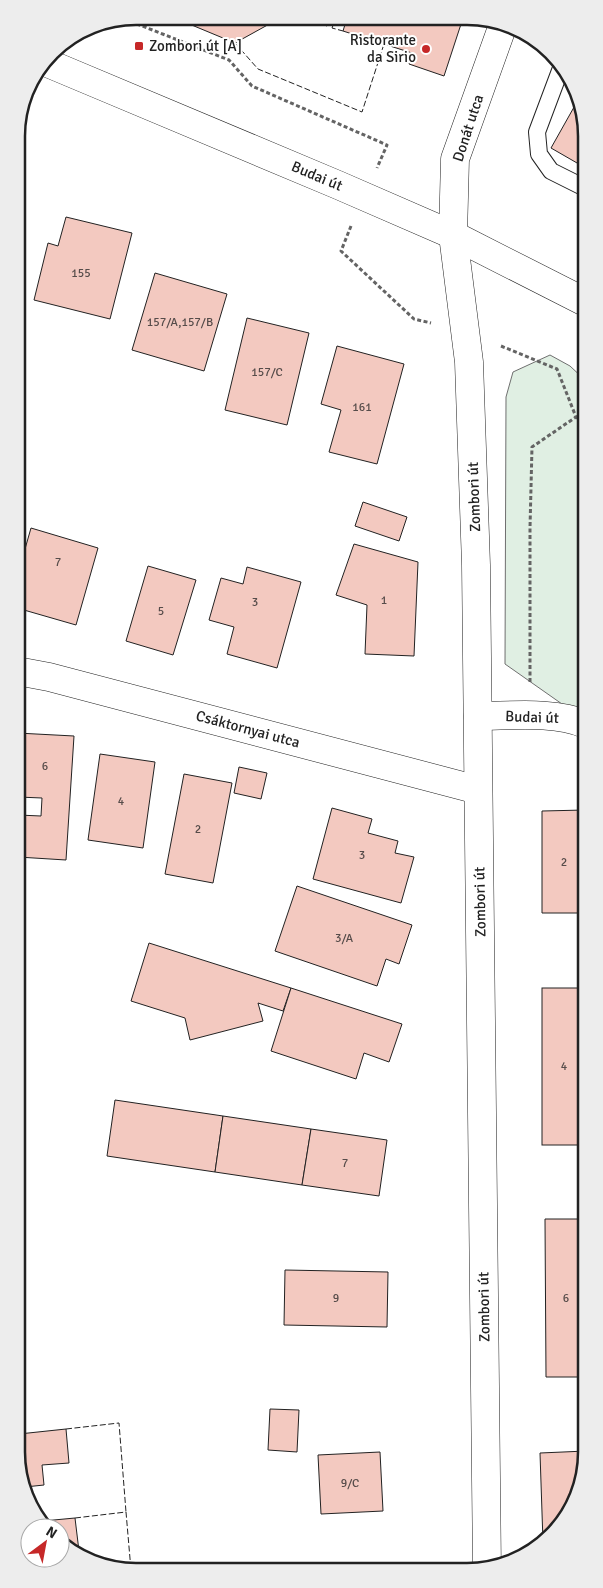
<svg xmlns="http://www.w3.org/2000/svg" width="603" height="1588" viewBox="0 0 603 1588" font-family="Signika,sans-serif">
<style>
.green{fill:#e0efe3;stroke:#6f6f6f}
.building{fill:#f3c9c0;stroke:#222}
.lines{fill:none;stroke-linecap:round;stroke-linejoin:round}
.service-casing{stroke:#222;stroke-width:18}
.minor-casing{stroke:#222;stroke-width:29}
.tertiary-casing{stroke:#222;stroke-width:29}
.primary-casing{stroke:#222;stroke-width:29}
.path{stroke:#646464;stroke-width:3;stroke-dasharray:4 2.5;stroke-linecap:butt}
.service{stroke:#fff;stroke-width:16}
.minor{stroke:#fff;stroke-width:28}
.tertiary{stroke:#fff;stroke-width:28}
.primary{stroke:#fff;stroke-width:28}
.fence{stroke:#222;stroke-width:1;stroke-dasharray:6 2.5;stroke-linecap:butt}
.poi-dot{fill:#c62828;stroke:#fff;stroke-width:2}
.labels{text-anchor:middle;stroke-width:4;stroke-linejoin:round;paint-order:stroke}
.number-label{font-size:12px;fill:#564c4a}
.poi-label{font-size:15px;fill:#222;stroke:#fff;text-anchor:end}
.street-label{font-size:15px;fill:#222;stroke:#fff}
.rim{fill:none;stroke:#222;stroke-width:2.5}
</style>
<rect width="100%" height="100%" fill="#fff"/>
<!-- green -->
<polygon class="green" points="550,355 570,366 585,380 585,714 562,704 505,664 506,397 513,372"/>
<!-- building -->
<g class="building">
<polygon points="170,16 282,17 235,43"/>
<polygon points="303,17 330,18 327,26"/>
<polygon points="347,18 463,18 444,76 409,64 412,53 343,31"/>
<polygon points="578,100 584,112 584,167 551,148"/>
<polygon points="66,217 132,233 110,319 34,300 48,243 58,246"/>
<polygon points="155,273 227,294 204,371 132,350"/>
<polygon points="247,318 309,333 287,425 225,410"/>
<polygon points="337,346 404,364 377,464 329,452 341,410 321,404"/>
<polygon points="363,502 407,517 399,541 355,526"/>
<polygon points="31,528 98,548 76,625 17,608 17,577"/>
<polygon points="354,544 418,562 414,656 365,654 367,605 336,595"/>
<polygon points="148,566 196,580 173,655 126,641"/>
<polygon points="247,567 301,582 277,668 227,654 234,627 209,620 221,578 243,584"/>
<polygon points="17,733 74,736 66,860 18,857 18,815 41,816 42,798 18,797"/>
<polygon points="100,754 155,762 143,848 88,840"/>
<polygon points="239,767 267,773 261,799 234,793"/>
<polygon points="184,774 232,783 213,883 165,874"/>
<polygon points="332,808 372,819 368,833 398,841 395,853 414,857 401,903 313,879"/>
<polygon points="585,810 586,913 542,913 542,811"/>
<polygon points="297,886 412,925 399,964 386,959 377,986 275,951"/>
<polygon points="149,943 291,988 283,1011 258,1003 263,1021 190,1040 185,1018 131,1001"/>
<polygon points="291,988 402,1024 389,1062 364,1053 356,1079 271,1051"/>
<rect x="542" y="988" width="44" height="157"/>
<polygon points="115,1100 223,1116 215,1172 107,1156"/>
<polygon points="223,1116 311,1129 302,1185 215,1172"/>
<polygon points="311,1129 387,1140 379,1196 302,1185"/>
<polygon points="545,1219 586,1219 586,1377 546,1377"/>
<polygon points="285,1270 388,1272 387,1327 284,1325"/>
<polygon points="270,1409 299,1410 297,1452 268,1450"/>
<polygon points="66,1429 69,1463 42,1465 44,1485 25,1487 19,1476 19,1434"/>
<polygon points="586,1451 587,1460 578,1498 557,1531 543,1542 540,1453"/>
<polygon points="380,1452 383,1511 321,1514 318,1455"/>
<polygon points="75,1518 79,1551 60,1542 60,1528 47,1528 43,1521"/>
<polygon points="408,1566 408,1569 345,1569"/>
</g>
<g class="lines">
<defs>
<polyline id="service" points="561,68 537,132 539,154 551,171 585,188"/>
<g id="minor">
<polyline points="453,235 455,159 503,25"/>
<polyline points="17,671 49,677 478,790"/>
<path d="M478 716C511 716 554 711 585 724"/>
</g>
<polyline id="tertiary" points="453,235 469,362 476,565 487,1569"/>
<polyline id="primary" points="45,62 338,185 453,235 585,302"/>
</defs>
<!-- service casing -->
<use href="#service" class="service-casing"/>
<!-- minor casing -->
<use href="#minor" class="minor-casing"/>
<!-- tertiary casing -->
<use href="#tertiary" class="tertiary-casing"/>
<!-- primary casing -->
<use href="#primary" class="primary-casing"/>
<!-- path -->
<g class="path">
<polyline points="99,24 107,27 132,22 229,60 252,86 387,145 377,168"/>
<polyline points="351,226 341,251 414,319 431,323"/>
<polyline points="501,346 557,369 576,417 585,424"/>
<polyline points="530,682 530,528 532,447 576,417"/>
</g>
<!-- service -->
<use href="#service" class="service"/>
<!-- minor -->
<use href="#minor" class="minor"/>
<!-- tertiary -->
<use href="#tertiary" class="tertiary"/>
<!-- primary -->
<use href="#primary" class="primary"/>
<!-- fence -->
<g class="fence">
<polyline points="336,18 332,28 343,31"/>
<polyline points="235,43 258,69 362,112 384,44"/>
<polyline points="66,1429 119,1423 126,1512"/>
<polyline points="75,1518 126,1512 131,1570"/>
</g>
</g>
<!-- markers -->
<g class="poi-dot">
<rect x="134" y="41" width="10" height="10" rx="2.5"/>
<circle cx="426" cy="49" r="5"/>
</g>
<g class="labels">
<!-- number labels -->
<g class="number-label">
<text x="81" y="277">155</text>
<text x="180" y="326">157/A,157/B</text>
<text x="267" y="376">157/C</text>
<text x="362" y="411">161</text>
<text x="58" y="566">7</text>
<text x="384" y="604">1</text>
<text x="255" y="606">3</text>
<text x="161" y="615">5</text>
<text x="45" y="770">6</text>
<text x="121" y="805">4</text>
<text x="198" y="833">2</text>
<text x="362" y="859">3</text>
<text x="564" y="866">2</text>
<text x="344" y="942">3/A</text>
<text x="564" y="1070">4</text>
<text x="345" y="1167">7</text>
<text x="336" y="1302">9</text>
<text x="566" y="1302">6</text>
<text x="350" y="1487">9/C</text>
</g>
<!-- poi labels -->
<g class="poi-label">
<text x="416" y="45">Ristorante<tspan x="416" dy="17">da Sirio</tspan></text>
<text x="149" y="51" text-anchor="start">Zombori út [A]</text>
</g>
<!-- street labels -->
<g class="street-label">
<text transform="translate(468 128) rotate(-72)" y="5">Donát utca</text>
<text transform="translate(317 176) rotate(23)" y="5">Budai út</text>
<text transform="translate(474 497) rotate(-92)" y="5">Zombori út</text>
<text transform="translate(532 717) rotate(2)" y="5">Budai út</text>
<text transform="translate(248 729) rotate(15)" y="5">Csáktornyai utca</text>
<text transform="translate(480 902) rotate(-91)" y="5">Zombori út</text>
<text transform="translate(484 1307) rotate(-91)" y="5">Zombori út</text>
</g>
</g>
<!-- crop -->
<path d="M0 0H603V1588H0ZM136 25H467A111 111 0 0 1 578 136V1452A111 111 0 0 1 467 1563H136A111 111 0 0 1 25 1452V136A111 111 0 0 1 136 25Z" fill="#ededed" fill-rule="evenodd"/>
<path class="rim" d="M136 25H467A111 111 0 0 1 578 136V1452A111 111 0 0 1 467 1563H136A111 111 0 0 1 25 1452V136A111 111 0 0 1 136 25Z"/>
<!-- north arrow -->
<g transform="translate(45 1543) rotate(32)"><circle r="24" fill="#ffffff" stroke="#a7a7a7"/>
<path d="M0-4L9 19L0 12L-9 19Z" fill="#c62828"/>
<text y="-8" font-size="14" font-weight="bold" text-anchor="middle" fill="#222222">N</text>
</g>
</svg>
